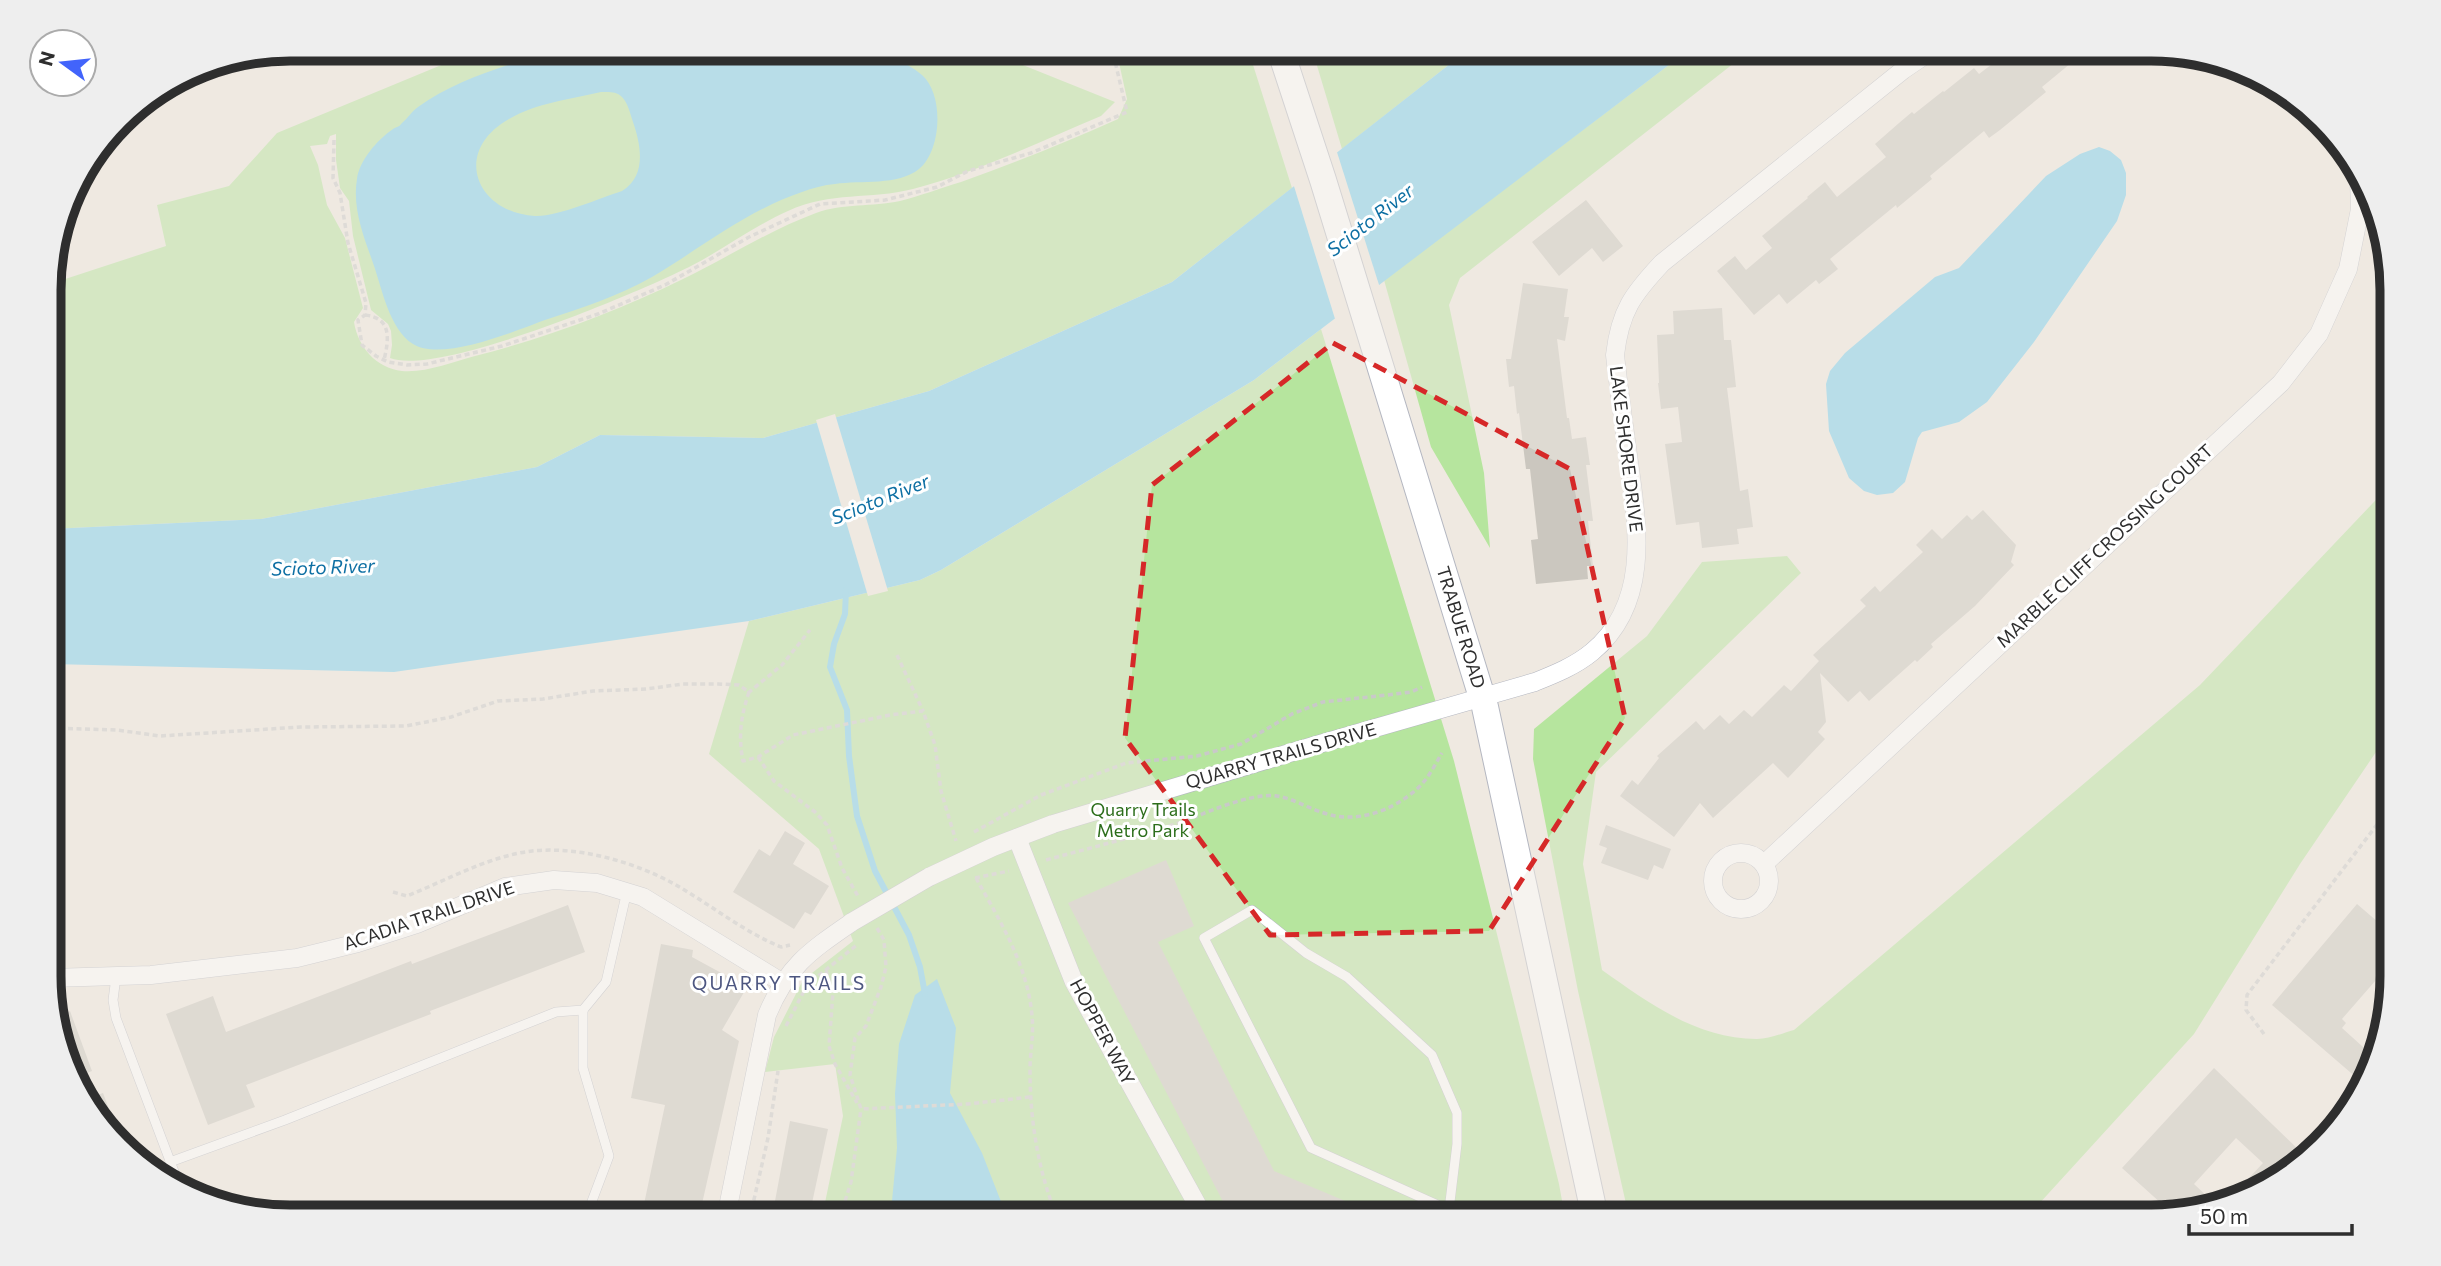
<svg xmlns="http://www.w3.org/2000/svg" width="2441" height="1266" viewBox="0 0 2441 1266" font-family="Commissioner,sans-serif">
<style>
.green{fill:#b6e59e}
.water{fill:#75cff0;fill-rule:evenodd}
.pier{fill:#efe9e1}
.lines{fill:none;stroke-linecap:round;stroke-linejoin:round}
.stream{stroke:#75cff0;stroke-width:6}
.building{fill:#cbc7bf}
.lane-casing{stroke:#b4b7c1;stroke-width:10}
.street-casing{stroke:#b4b7c1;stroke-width:19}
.secondary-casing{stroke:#b4b7c1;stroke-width:28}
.path{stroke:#c9c9c9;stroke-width:3.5;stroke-dasharray:5 3.5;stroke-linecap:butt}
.lane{stroke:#fff;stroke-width:9}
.street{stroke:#fff;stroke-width:18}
.secondary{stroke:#fff;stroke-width:26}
.street-bridge-casing{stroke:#b4b7c1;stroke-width:19;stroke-linecap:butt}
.street-bridge{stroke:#fff;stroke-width:18}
.marked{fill:none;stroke:#d62828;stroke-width:5;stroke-dasharray:14 9;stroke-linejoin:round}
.labels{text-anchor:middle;stroke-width:6;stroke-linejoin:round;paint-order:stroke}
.street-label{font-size:18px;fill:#2e2e2e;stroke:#fff}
.park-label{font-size:18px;fill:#2c6e1b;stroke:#fff}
.water-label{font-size:19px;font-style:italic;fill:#0d6fa3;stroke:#fff}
.neighbourhood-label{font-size:19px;letter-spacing:2px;fill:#4d5680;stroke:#fff}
.rim{fill:none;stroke:#2e2e2e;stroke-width:9}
</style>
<rect width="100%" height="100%" fill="#efe9e1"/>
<!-- green -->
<g class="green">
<path d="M480 49H983L1115 102 1101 116C1039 142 978 172 913 189 870 200 831 191 788 211 754 226 724 249 691 266 640 292 439 377 390 358L392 345 391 331 388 324 371 310 353 236 349 201 340 188 336 160V134L330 136 327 144 310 146 318 165 327 205 345 238 363 308 354 322C358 347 376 368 402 371 426 373 452 362 475 356 546 338 618 311 683 279 728 257 770 230 816 213 843 203 872 207 900 201 920 196 941 188 961 182 1015 163 1066 142 1118 119L1127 99 1116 49H1248L1292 188 1172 282 929 391 763 438 600 435 537 467 261 519 50 529V284L166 246 157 205 229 186 277 133Z"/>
<polygon points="1312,49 1469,49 1342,149"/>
<polygon points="1690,49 1752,49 1460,278 1449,305 1484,473 1490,548 1431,447 1384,280"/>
<polygon points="1321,329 1454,761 1559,1184 1565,1217 822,1217 843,1116 835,1064 765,1072 774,1037 803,980 853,941 819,849 709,754 749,621 920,580 941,570 1254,380"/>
<path d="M2391 484V730L2300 864 2194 1034 2027 1217H1629L1578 991 1533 759 1534 729 1647 636 1702 562 1787 556 1801 573 1596 772 1583 864 1602 970C1649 1003 1697 1039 1757 1039 1769 1039 1783 1033 1794 1030L2200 685Z"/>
</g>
<!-- water -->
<g class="water">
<path d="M556 49H858C880 54 905 60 922 75 944 94 942 150 919 169 898 186 861 180 835 184 824 185 812 188 802 192 748 210 701 248 652 277 619 296 581 308 545 320 515 331 441 362 413 344 389 329 382 288 373 263 364 237 352 208 357 179 359 161 377 140 393 129 398 126 398 128 402 123 408 118 412 111 418 107 458 78 510 65 556 49ZM601 92C609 92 616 91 622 97 628 103 630 113 633 122 641 145 647 176 622 191 600 198 557 217 535 216 475 212 452 151 509 119 536 103 571 99 601 92Z"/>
<polygon points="1469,49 1690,49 1254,380 941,570 920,580 749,621 394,672 50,664 50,529 261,519 537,467 600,435 763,438 929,391 1172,282"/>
<polygon points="2099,147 2110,151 2121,160 2126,173 2126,195 2117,221 2034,342 1987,402 1959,422 1922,432 1918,438 1905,482 1893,493 1877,495 1864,491 1849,478 1829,431 1826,384 1830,371 1845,353 1935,277 1959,268 2046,176 2080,154"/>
<polygon points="937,979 956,1028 950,1093 982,1153 1007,1217 887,1217 892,1201 897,1148 895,1094 899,1044 915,995"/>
</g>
<!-- pier -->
<g class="pier">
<polygon points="1336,149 1380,288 1336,322 1293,183"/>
<polygon points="835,414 888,591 868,596 816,420"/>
</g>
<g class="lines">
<!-- stream -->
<polyline class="stream" points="846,590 845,614 834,644 830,667 847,710 849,756 857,816 875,871 909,935 920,967 925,994"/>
</g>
<!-- building -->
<g class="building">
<polygon points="2012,49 2088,49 2042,87 2046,92 2000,130 1989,138 1984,131 1930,176 1932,179 1897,208 1896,205 1830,259 1838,269 1819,284 1816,280 1787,304 1779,294 1754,315 1717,271 1735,256 1746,270 1772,248 1762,236 1808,198 1807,197 1825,182 1837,197 1886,157 1875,144 1899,123 1912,112 1914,114 1943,91 1944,92 1974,68 1979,74"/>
<polygon points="1586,200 1623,246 1603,262 1592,248 1559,276 1532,242"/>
<polygon points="1523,283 1568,289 1564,317 1569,317 1565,341 1557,339 1567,418 1569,418 1572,439 1586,437 1590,465 1586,465 1593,521 1588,521 1593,566 1587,566 1588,579 1536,584 1531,540 1538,539 1530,469 1526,469 1519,413 1517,414 1514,386 1509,387 1506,359 1511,359"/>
<polygon points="1722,308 1724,340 1731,340 1736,387 1727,388 1740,491 1748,489 1753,527 1737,529 1739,544 1702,548 1699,522 1676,525 1665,444 1682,442 1678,407 1661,409 1658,383 1659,383 1657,335 1674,334 1673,311"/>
<polygon points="1983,510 2016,545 2011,562 2014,565 1975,606 1931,644 1933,647 1917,662 1915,660 1869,701 1860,691 1848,702 1820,673 1826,722 1818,732 1825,739 1788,778 1773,763 1713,818 1700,803 1674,837 1620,796 1632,780 1638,785 1659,758 1657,756 1696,721 1704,730 1720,715 1729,724 1744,710 1752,717 1784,685 1791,691 1819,661 1813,655 1866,606 1860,600 1875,586 1880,592 1923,552 1916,545 1932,529 1942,539 1967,515 1972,520"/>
<polygon points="1606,825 1671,849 1663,869 1654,865 1648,880 1601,863 1607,848 1599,845"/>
<polygon points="785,831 805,843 793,864 829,886 811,915 805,912 794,929 733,892 759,849 770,856"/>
<polygon points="1166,860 1194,926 1158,942 1274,1171 1383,1217 1231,1217 1068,903"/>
<polygon points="2357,904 2392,934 2391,979 2383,972 2342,1019 2346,1023 2342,1028 2373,1056 2365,1085 2272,1005"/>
<polygon points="568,905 585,952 430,1011 431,1014 246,1085 255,1107 208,1125 166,1014 213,996 226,1032 411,961 412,964"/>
<polygon points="661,944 693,950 692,957 747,987 722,1030 739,1041 699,1217 636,1217 644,1204 665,1105 631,1098"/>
<polygon points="70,1011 92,1071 77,1077 55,1018"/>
<polygon points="2214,1068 2304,1155 2285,1177 2235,1193 2263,1163 2236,1138 2194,1184 2212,1201 2173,1214 2122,1168"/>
<polygon points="103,1093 119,1136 90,1110 86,1099"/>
<polygon points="790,1121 828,1129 809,1217 772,1217"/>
</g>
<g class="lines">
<defs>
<g id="lane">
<polyline points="116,977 113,1000 116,1018 181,1190"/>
<polyline points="583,1010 583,1068 609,1156 586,1217"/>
<polyline points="170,1162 285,1120 556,1012 583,1010 606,982 627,891"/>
<polyline points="1447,1217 1449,1210 1457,1144 1457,1113 1432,1055 1347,977 1306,953 1252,910 1204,938 1311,1148 1449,1210"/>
</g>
<g id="street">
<polyline points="1017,838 1074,982 1204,1217"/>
<circle cx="1741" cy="881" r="28"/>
<polyline points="1764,864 2281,383 2319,334 2348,269 2360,209 2359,178"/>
<path d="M929 877 993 847 1053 824 1316 745 1535 682C1555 674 1575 666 1592 652 1650 604 1638 528 1629 462 1624 426 1619 391 1615 355 1620 311 1633 294 1662 263L1903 70 1934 49"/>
<polyline points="51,978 151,975 297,958 358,943 417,924 505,887 554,880 597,883 643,897 783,983"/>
<path d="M726 1217 767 1015C787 966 810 951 852 922"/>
</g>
<g id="secondary">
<path id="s1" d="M1280 49 1323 180 1485 707 1595 1217"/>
</g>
</defs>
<!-- lane casing -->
<use href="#lane" class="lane-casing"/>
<!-- street casing -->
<use href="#street" class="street-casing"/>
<!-- secondary casing -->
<use href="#secondary" class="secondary-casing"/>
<!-- path -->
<g class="path">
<polyline points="334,140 333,178 340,193 348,243 366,303 365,315 358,320 362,345 376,356 388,362 407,365 427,364 502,346 598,314 665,285 749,237 820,204 885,200 937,187 968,171 1031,153 1127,112 1112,49"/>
<path d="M365 315C392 318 389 339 384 360"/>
<polyline points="897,655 923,711"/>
<polyline points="748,693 782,665 810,630"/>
<path d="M51 728 117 730 160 736 301 727 406 726 451 717 498 701 543 699 593 691 646 689 683 684H718L739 685 749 692C741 716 738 736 743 761L758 757 793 735 890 715 923 711 935 745 941 791 956 841"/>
<polyline points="758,757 774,781 815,812 827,825 842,868 859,898"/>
<polyline points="974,832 1041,795 1126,763 1197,756 1241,744 1292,714 1323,702 1387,695 1411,692 1422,687"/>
<path d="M1046 860C1086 849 1126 839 1166 827 1197 818 1229 800 1263 796 1286 793 1304 807 1324 813 1358 825 1398 809 1422 784 1430 775 1436 763 1442 753"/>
<polyline points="975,878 1009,871"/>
<path d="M976 878C1000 921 1028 966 1032 1016 1034 1034 1030 1052 1030 1070 1030 1120 1038 1171 1057 1217"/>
<path d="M393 892 407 896C447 880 489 856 532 851 579 846 635 862 676 885 711 905 744 932 781 947L790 945"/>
<polyline points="877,928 884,940 886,967 881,987 866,1026 855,1038 850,1075 861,1109 968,1104 1030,1097"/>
<polyline points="826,971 833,992 829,1046 835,1064 857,1103"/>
<polyline points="812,981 858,944"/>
<polyline points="786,1026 805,989"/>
<polyline points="2264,1034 2246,1010 2247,995 2392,805"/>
<polyline points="750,1217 768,1138 778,1071"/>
<polyline points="840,1217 851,1182 861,1109"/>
</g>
<!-- lane -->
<use href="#lane" class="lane"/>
<!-- street -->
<use href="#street" class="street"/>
<!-- secondary -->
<use href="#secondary" class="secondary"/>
<defs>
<polyline id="street-bridge" points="852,922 929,877"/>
</defs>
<!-- street-bridge casing -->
<use href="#street-bridge" class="street-bridge-casing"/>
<!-- street-bridge -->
<use href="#street-bridge" class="street-bridge"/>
</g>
<!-- marked area -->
<path d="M0 0H2441V1266H0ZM1333 343 1570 469 1625 718 1489 931 1270 935 1125 738 1152 485Z" fill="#efe9e1" fill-opacity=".55" fill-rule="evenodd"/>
<path class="marked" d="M1333 343 1570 469 1625 718 1489 931 1270 935 1125 738 1152 485Z"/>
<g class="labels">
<!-- street labels -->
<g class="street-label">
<text transform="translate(1626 449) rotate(83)" y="6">LAKE SHORE DRIVE</text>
<text transform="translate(2105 546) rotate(-43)" y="6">MARBLE CLIFF CROSSING COURT</text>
<text dy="6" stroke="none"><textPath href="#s1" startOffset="606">TRABUE ROAD</textPath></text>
<text transform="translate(1281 756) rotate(-16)" y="6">QUARRY TRAILS DRIVE</text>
<text transform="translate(429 916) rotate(-19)" y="6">ACADIA TRAIL DRIVE</text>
<text transform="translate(1102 1032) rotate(62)" y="6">HOPPER WAY</text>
</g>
<!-- park labels -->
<g class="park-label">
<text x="1143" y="816">Quarry Trails<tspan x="1143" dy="21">Metro Park</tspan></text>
</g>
<!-- water labels -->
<g class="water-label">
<text transform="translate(1370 220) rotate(-38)" y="7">Scioto River</text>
<text transform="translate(880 499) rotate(-22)" y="7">Scioto River</text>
<text transform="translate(323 567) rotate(-2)" y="7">Scioto River</text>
</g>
<!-- neighbourhood labels -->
<g class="neighbourhood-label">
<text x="779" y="990">QUARRY TRAILS</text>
</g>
</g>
<!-- crop -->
<path d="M0 0H2441V1266H0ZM290 61H2151A229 229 0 0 1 2380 290V976A229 229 0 0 1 2151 1205H290A229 229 0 0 1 61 976V290A229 229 0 0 1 290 61Z" fill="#eee" fill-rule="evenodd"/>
<path class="rim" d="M290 61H2151A229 229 0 0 1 2380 290V976A229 229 0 0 1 2151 1205H290A229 229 0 0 1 61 976V290A229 229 0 0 1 290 61Z"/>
<!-- north arrow -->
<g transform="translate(63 63) rotate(285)"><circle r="33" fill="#ffffff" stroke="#ababab" stroke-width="2"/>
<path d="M0-5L12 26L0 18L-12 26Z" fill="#4264fb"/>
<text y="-10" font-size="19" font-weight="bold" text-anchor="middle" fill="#2e2e2e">N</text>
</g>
<!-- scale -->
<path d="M2189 1224v10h163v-10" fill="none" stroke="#2e2e2e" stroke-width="3.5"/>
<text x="2200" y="1224" font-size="21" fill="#2e2e2e" stroke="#ffffff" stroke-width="5" paint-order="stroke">50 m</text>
</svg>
